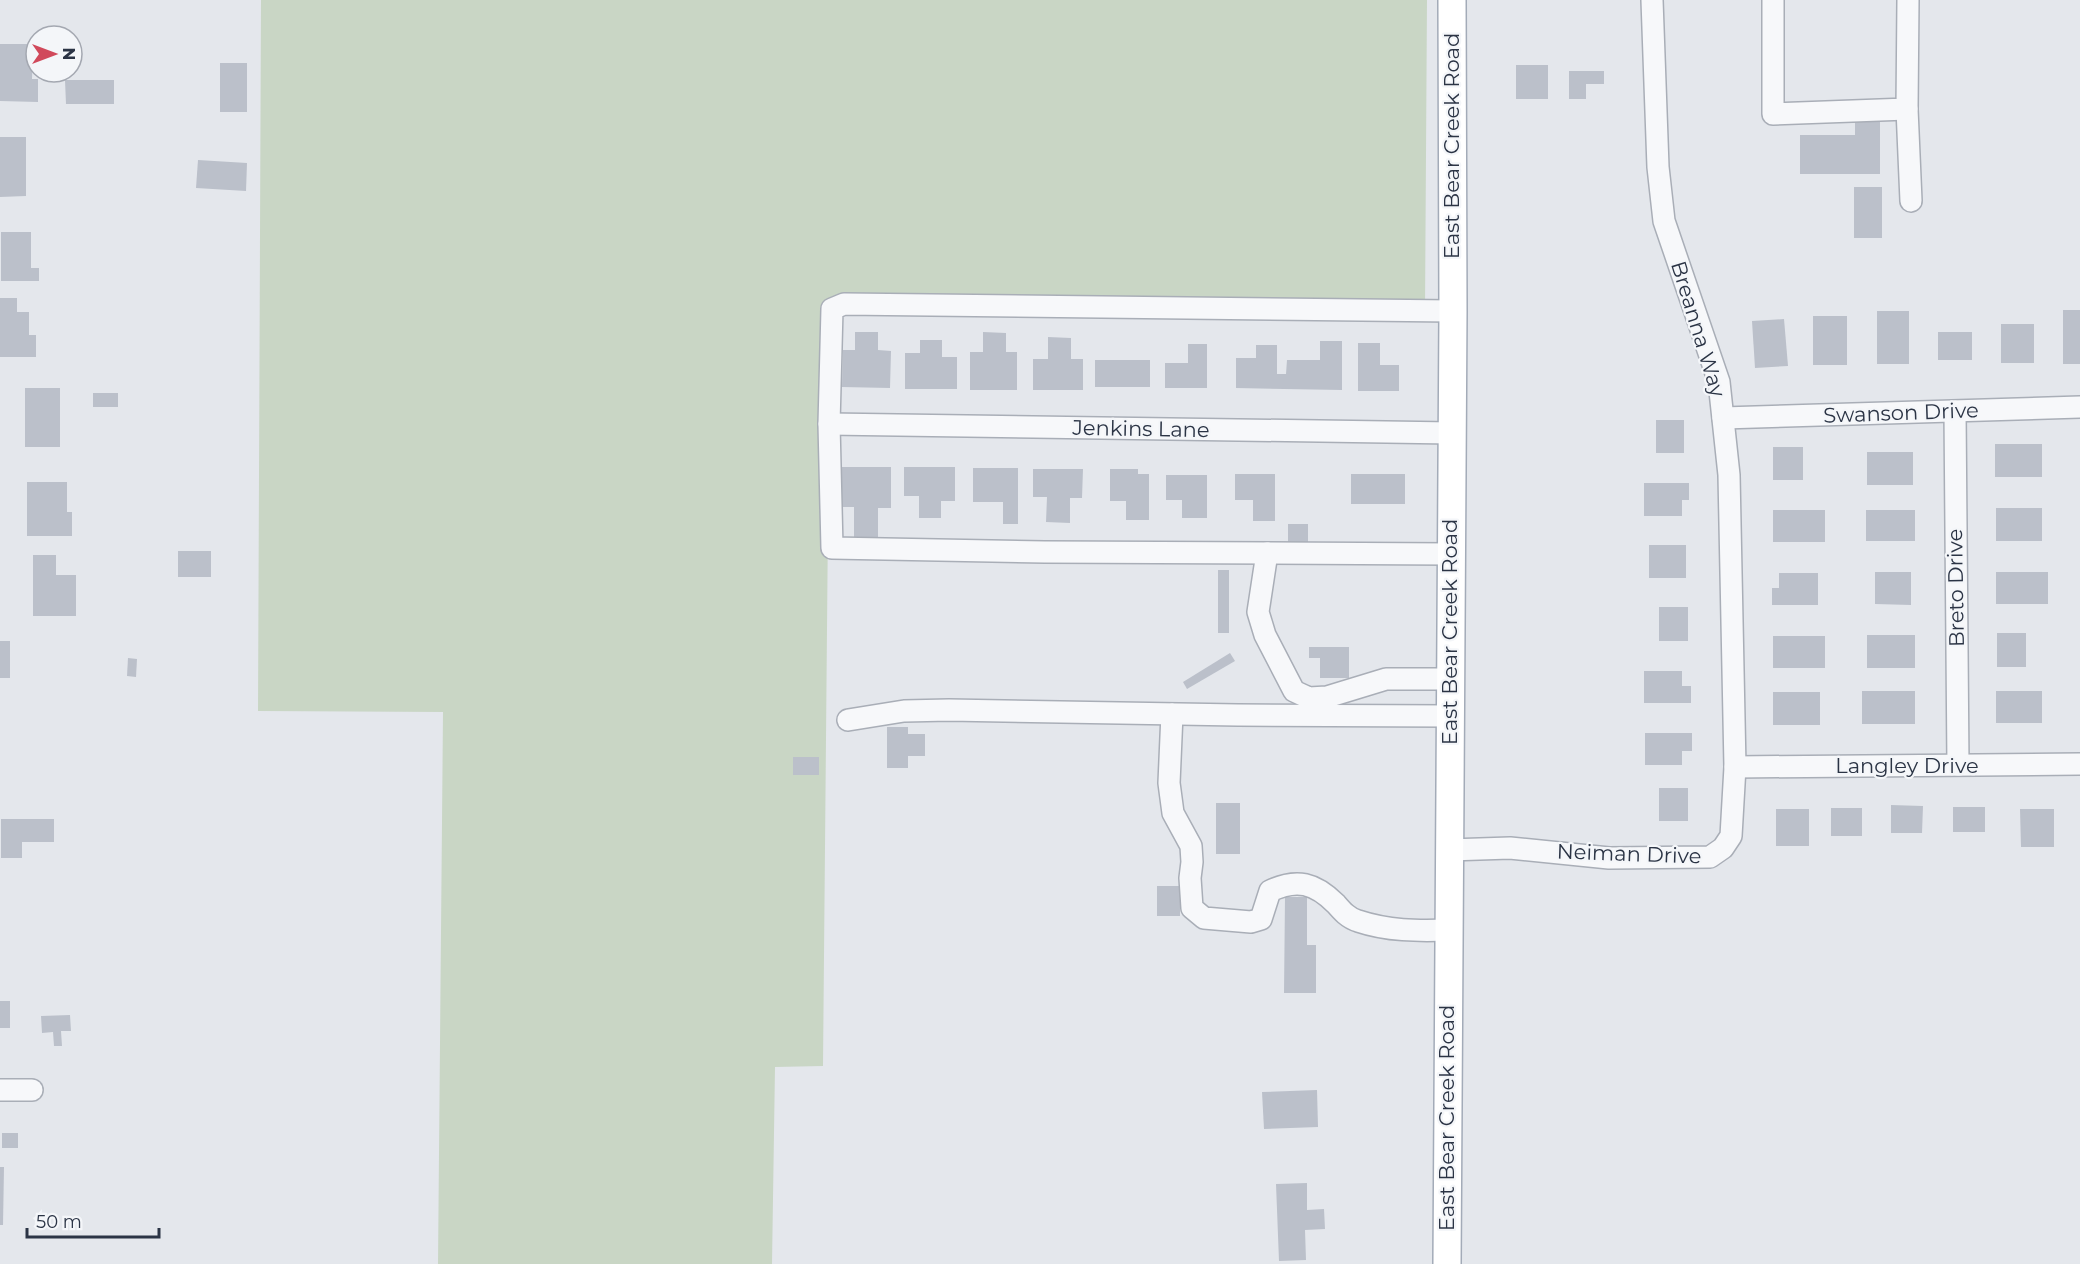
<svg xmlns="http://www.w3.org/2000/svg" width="2080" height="1264" viewBox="0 0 2080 1264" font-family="Montserrat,sans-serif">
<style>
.green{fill:#c9d6c5}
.building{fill:#bbc0ca}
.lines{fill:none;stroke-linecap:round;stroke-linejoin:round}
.minor-casing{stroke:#a9aeb7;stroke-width:24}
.major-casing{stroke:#a3abb8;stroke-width:30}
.minor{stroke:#f7f8fa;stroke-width:21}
.major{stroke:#fff;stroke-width:27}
.labels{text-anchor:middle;stroke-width:4.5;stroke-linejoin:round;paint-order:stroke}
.street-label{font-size:21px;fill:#2b3445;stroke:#f4f6f9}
</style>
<rect width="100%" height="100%" fill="#e4e7ec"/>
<!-- green -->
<polygon class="green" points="261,0 1427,0 1425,311 830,302 823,1066 775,1067 772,1264 438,1264 443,712 258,711"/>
<!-- building -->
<g class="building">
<polygon points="0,44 33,44 32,79 38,79 38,102 0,101"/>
<rect x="220" y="63" width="27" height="49"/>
<rect x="1516" y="65" width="32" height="34"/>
<polygon points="1569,71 1604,71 1604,84 1586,84 1586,99 1569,99"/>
<polygon points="65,80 114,80 114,104 66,104"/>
<polygon points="1855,116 1880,116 1880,174 1800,174 1800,135 1855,135"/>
<polygon points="0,137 26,137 26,196 0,197"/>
<polygon points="198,160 247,163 246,191 196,188"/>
<rect x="1854" y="187" width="28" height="51"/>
<polygon points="1,232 31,232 31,268 39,268 39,281 1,281"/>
<polygon points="0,298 17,298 17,312 29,312 29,335 36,335 36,357 0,357"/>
<rect x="2063" y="310" width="17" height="54"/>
<rect x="1877" y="311" width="32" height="53"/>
<rect x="1813" y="316" width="34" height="49"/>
<polygon points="1784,319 1788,366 1755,368 1752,321"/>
<rect x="2001" y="324" width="33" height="39"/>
<polygon points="855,332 878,332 878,350 891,351 890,388 842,387 843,350 855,350"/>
<polygon points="983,332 1006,333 1006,352 1017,352 1017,390 970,390 970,352 983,352"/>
<rect x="1938" y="332" width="34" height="28"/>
<polygon points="1048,337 1071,338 1071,359 1083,359 1083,390 1033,390 1033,359 1048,359"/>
<polygon points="920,340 942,340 942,357 957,357 957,389 905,389 905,353 920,353"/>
<polygon points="1320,341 1342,341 1342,390 1236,388 1236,358 1256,358 1256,345 1277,345 1277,374 1286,374 1287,360 1320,360"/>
<polygon points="1358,343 1380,343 1380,365 1399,365 1399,391 1358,391"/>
<polygon points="1188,344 1207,344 1207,388 1165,388 1165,363 1188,363"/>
<rect x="1095" y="360" width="55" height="27"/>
<rect x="25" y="388" width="35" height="59"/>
<rect x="93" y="393" width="25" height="14"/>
<rect x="1656" y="420" width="28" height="33"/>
<rect x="1995" y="444" width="47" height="33"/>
<rect x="1773" y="447" width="30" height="33"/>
<rect x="1867" y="452" width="46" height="33"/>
<polygon points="841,467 891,467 891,508 878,508 878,540 854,540 854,507 841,507"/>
<polygon points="904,467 955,467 955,501 941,501 941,518 919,518 919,496 904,496"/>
<polygon points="973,468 1018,468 1018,524 1003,524 1003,502 973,502"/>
<polygon points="1033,469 1083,469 1082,498 1070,498 1070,523 1046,522 1047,497 1033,497"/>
<polygon points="1110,469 1138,469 1138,474 1149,474 1149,520 1126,520 1126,501 1110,501"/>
<polygon points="1235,474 1275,474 1275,521 1253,521 1253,500 1235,500"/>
<rect x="1351" y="474" width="54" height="30"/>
<polygon points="1166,475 1207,475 1207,518 1182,518 1182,500 1166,500"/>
<polygon points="27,482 67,482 67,512 72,512 72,536 27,536"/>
<polygon points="1644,483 1689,483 1689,500 1682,500 1682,516 1644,516"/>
<rect x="1996" y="508" width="46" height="33"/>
<rect x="1773" y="510" width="52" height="32"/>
<rect x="1866" y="510" width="49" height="31"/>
<rect x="1288" y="524" width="20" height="18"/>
<rect x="1649" y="545" width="37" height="33"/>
<rect x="178" y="551" width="33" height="26"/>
<polygon points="33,555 56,555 56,575 76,575 76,616 33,616"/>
<rect x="1218" y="570" width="11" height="63"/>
<polygon points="1875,572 1911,572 1911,605 1875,604"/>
<rect x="1996" y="572" width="52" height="32"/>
<polygon points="1779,573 1818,573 1818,605 1772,605 1772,588 1779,588"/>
<rect x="1659" y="607" width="29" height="34"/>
<rect x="1997" y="633" width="29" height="34"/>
<rect x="1867" y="635" width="48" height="33"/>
<rect x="1773" y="636" width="52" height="32"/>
<rect x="0" y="641" width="10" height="37"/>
<polygon points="1309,647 1349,647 1349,678 1320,678 1320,658 1309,658"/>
<polygon points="1230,653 1235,661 1187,689 1183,682"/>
<polygon points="128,658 137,659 136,677 127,676"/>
<polygon points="1644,671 1682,671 1682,686 1691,686 1691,703 1644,703"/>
<rect x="1862" y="691" width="53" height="33"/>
<rect x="1996" y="691" width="46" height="32"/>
<rect x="1773" y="692" width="47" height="33"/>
<polygon points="887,727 908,727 908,734 925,734 925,756 908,756 908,768 887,768"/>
<polygon points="1645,733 1692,733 1692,751 1682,751 1682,765 1645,765"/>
<rect x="793" y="757" width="26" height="18"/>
<rect x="1659" y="788" width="29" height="33"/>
<rect x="1216" y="803" width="24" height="51"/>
<polygon points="1891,805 1923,806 1922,833 1891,833"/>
<rect x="1953" y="807" width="32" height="25"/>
<rect x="1831" y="808" width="31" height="28"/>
<rect x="1776" y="809" width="33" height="37"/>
<polygon points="2020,809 2054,809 2054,847 2021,847"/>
<polygon points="1,819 54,819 54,842 22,842 22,858 1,858"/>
<rect x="1157" y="886" width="23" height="30"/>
<polygon points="1285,897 1307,897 1307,945 1316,945 1316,993 1284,993"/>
<rect x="0" y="1001" width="10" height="27"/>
<polygon points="70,1015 71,1031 61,1031 62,1046 54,1046 53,1032 42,1033 41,1016"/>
<polygon points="1317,1090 1318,1127 1264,1129 1262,1092"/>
<rect x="2" y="1133" width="16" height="15"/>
<polygon points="0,1167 4,1167 3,1225 0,1225"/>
<polygon points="1307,1183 1307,1210 1324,1209 1325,1229 1305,1230 1306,1260 1279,1261 1276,1184"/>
</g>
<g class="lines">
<defs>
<g id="minor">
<polyline points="1773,0 1773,114 1907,109 1908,0"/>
<polyline points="1907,109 1911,201"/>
<polyline points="1955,411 1958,765"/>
<polyline points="1723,418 2080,407"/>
<polyline points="829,424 1452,433"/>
<polyline points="1267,553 1258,612 1265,635 1294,691 1309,698 1327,697 1386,679 1450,679"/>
<polyline points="1451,554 1045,552 832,548 829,424 832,309 844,304 1453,311"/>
<path d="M1172 714 1169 783 1173 813 1191 846 1192 862 1190 878 1192 908 1204 918 1251 922 1261 919 1270 891C1297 878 1315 883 1336 904 1342 911 1348 918 1358 921 1388 931 1417 931 1449 930"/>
<polyline points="848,720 904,711 949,710 1238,715 1450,716"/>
<polyline points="1735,767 2080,764"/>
<polyline points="1449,850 1510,848 1609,858 1710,857 1723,848 1731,836 1735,767 1729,475 1719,382 1664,221 1658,167 1652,0"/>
<polyline points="0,1090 32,1090"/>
</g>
<polyline id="major" points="1447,1264 1453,311 1452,0"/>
</defs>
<!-- minor casing -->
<use href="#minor" class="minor-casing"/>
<!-- major casing -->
<use href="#major" class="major-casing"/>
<!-- minor -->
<use href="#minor" class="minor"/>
<!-- major -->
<use href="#major" class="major"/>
</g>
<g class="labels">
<!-- street labels -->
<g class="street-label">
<text transform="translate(1452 146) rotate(-90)" y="7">East Bear Creek Road</text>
<text transform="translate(1698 329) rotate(73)" y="7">Breanna Way</text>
<text transform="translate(1901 413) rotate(-2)" y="7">Swanson Drive</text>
<text transform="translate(1141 429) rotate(1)" y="7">Jenkins Lane</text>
<text transform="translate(1956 588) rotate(-91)" y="7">Breto Drive</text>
<text transform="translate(1450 632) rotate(-90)" y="7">East Bear Creek Road</text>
<text x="1907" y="773">Langley Drive</text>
<text transform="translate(1629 854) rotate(2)" y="7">Neiman Drive</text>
<text transform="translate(1447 1118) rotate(-90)" y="7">East Bear Creek Road</text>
</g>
</g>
<!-- north arrow -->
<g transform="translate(54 54) rotate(90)"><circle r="28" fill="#f4f6f9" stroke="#a4a8b1" stroke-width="1.5"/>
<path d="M0-4.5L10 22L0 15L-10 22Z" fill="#d1495b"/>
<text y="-9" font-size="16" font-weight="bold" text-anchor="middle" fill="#2b3445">N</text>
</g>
<!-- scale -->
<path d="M27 1228v9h132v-9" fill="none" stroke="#2b3445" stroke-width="3"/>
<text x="36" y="1228" font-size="18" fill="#2b3445" stroke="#f4f6f9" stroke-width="4.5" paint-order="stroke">50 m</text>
</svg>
